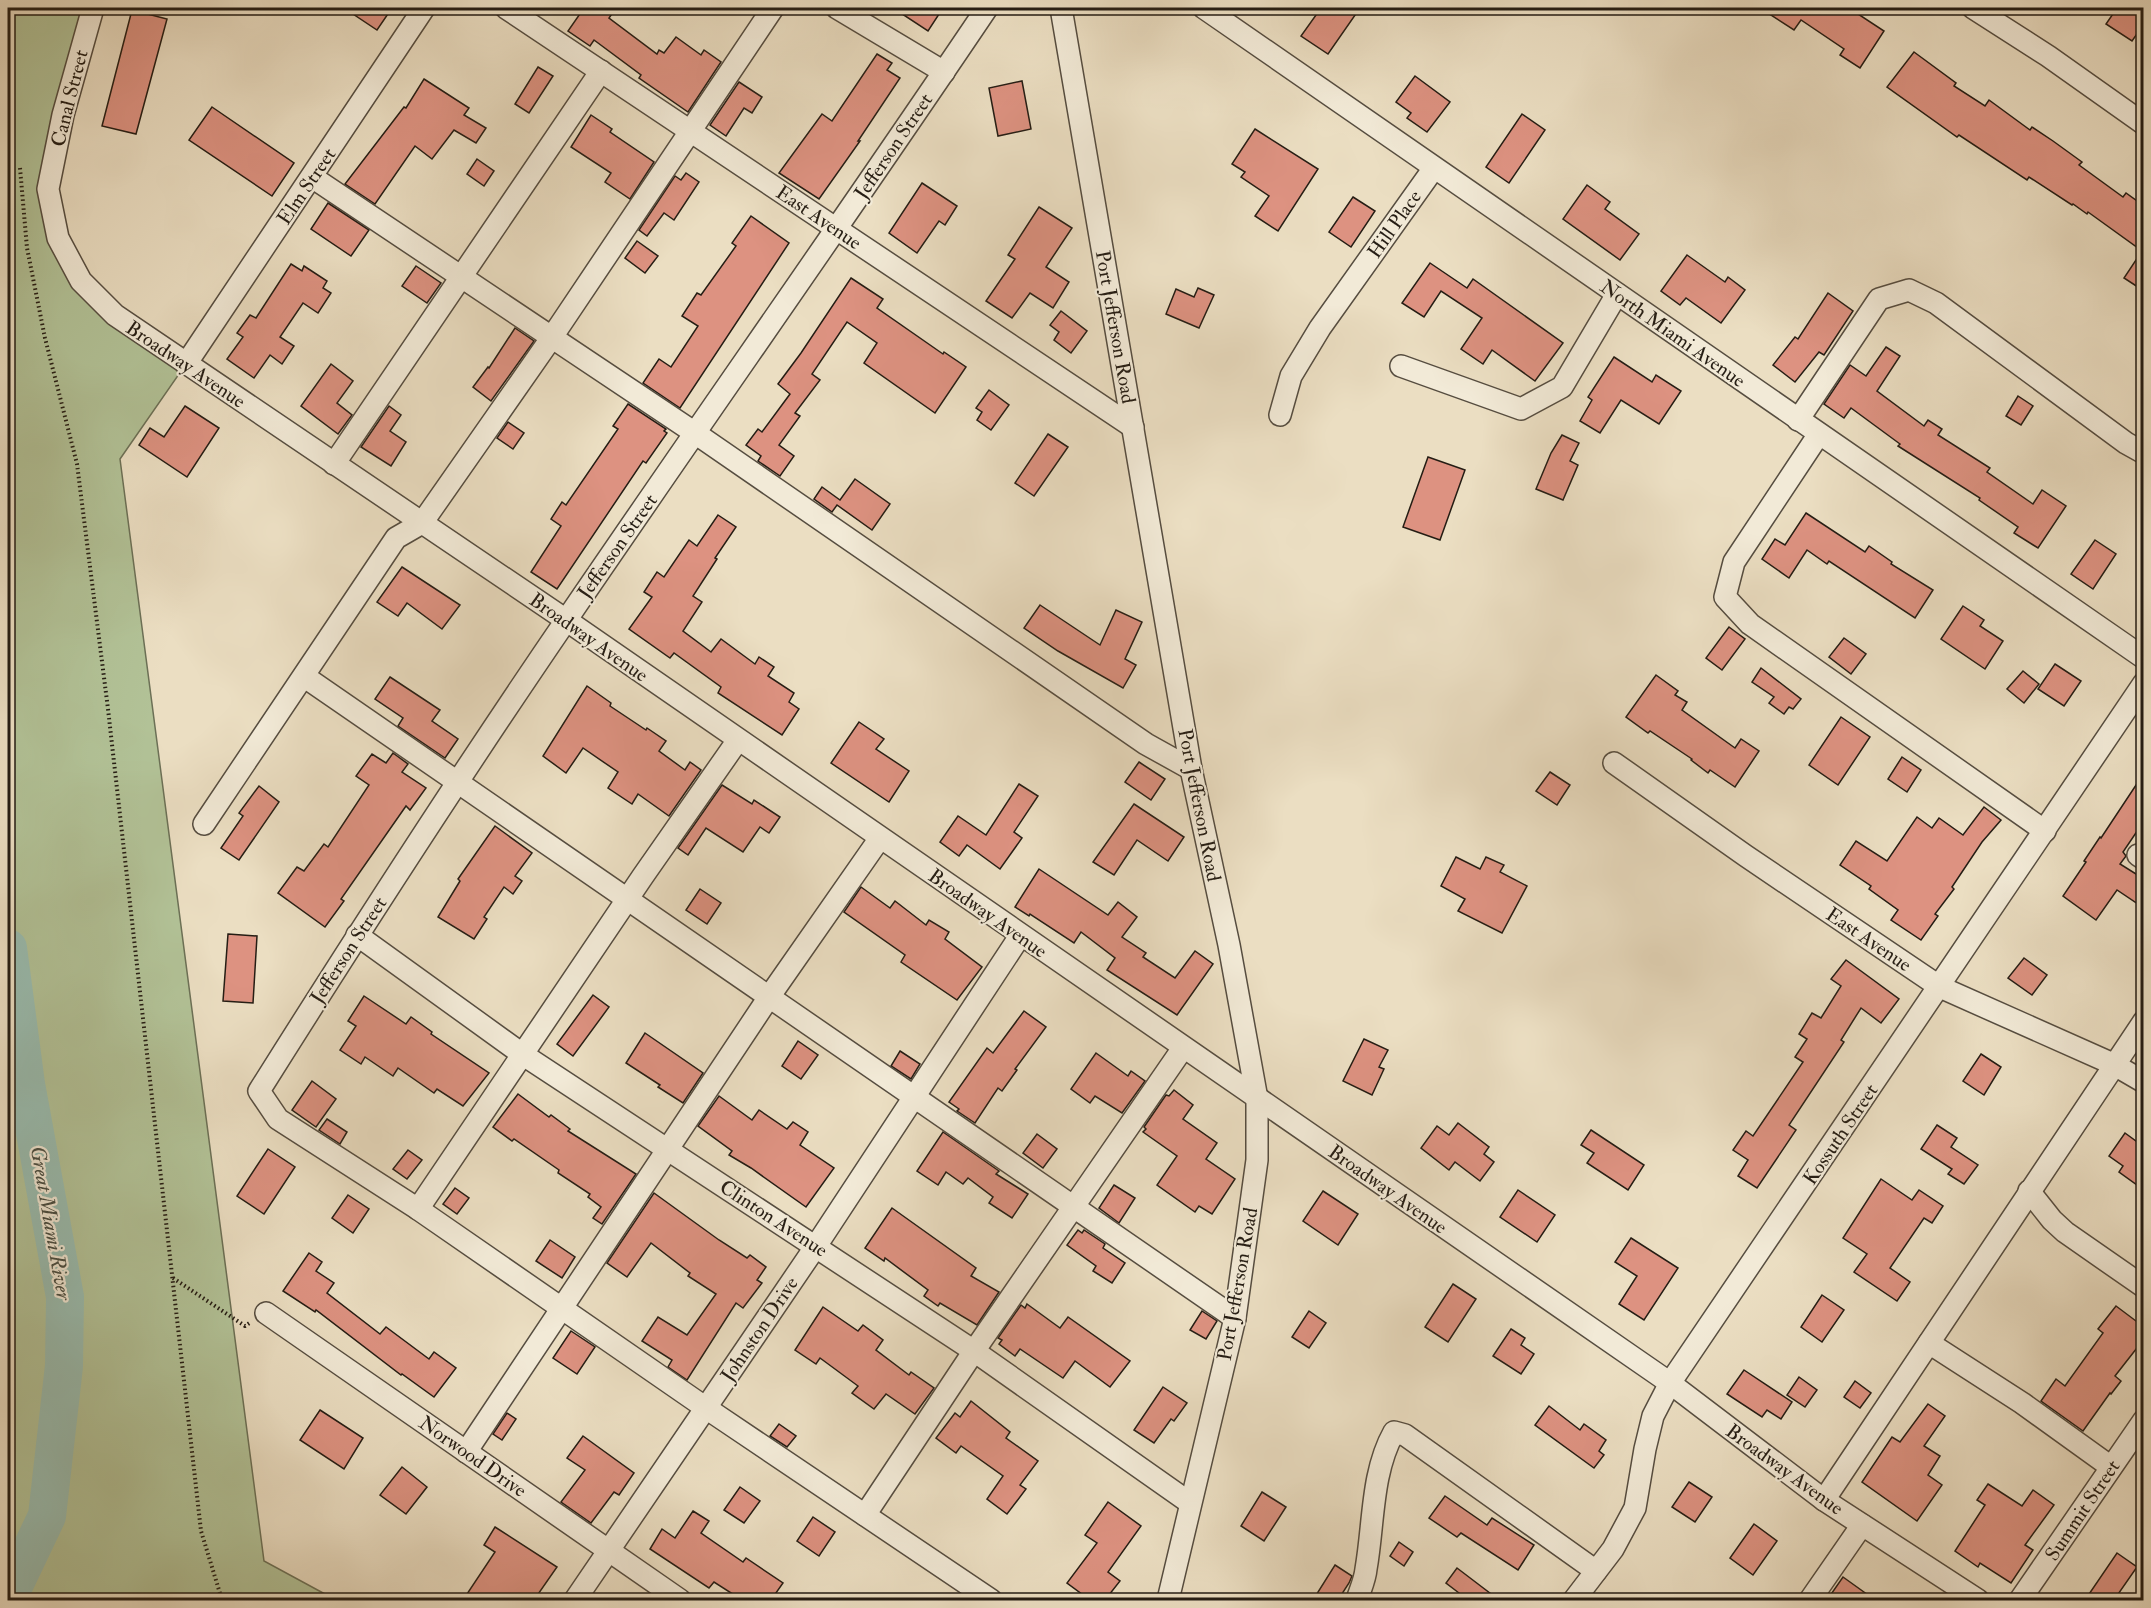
<svg xmlns="http://www.w3.org/2000/svg" width="2151" height="1608" viewBox="0 0 2151 1608" font-family="'IM FELL Double Pica',serif">
<style>
.green{fill:#b2c297;stroke:#6c7056;stroke-width:1.5}
.lines{fill:none;stroke-linecap:round;stroke-linejoin:round}
.stream{stroke:#6b7c71;stroke-width:6}
.river{stroke:#99bcaf;stroke-width:38}
.building{fill:#dd9281;stroke:#251d14;stroke-width:1.5}
.minor-casing{stroke:#564d40;stroke-width:24}
.path{stroke:#251d14;stroke-width:4;stroke-dasharray:1.5 3;stroke-linecap:butt}
.minor{stroke:#f2ead7;stroke-width:21}
.labels{text-anchor:middle;stroke-width:4.5;stroke-linejoin:round;paint-order:stroke}
.street-label{font-size:20px;fill:#251d14;stroke:#f2ead7}
.water-label{font-size:21px;font-style:italic;fill:#484d42;stroke:#f2ead7}
</style>
<rect width="100%" height="100%" fill="#ebdec2"/>
<filter id="stains"><feTurbulence type="fractalNoise" baseFrequency=".00333" numOctaves="4"/><feColorMatrix values="0 0 0 0 .2 0 0 0 0 .09 0 0 0 0 .02 0 0 0 .5 -.17"/></filter>
<radialGradient id="worn" r=".72"><stop offset=".6" stop-color="#630" stop-opacity="0"/><stop offset="1" stop-color="#630" stop-opacity=".3"/></radialGradient>
<!-- green -->
<polygon class="green" points="8,8 93,8 48,189 81,281 186,364 120,459 264,1561 336,1600 8,1600"/>
<g class="lines">
<!-- stream -->
<polyline class="stream" points="8,1129 26,1084"/>
<!-- river -->
<polyline class="river" points="8,948 26,1084 65,1297 64,1366 47,1516 8,1598"/>
</g>
<!-- building -->
<g class="building">
<polygon points="344,8 392,8 377,30"/>
<polygon points="584,8 616,8 609,18 657,54 659,50 664,53 676,37 701,55 704,50 721,62 688,112 639,78 641,75 594,40 590,46 568,31"/>
<polygon points="893,8 943,8 928,31"/>
<polygon points="1321,8 1360,8 1328,54 1301,36"/>
<polygon points="1760,8 1849,8 1884,31 1860,68 1840,55 1844,49 1801,20 1794,30"/>
<polygon points="2117,8 2144,8 2144,24 2132,41 2106,24"/>
<polygon points="132,10 167,19 136,134 102,126"/>
<polygon points="1914,52 1956,83 1954,86 1985,106 1989,100 2030,130 2032,127 2053,141 2082,162 2079,165 2123,197 2126,193 2144,206 2144,291 2124,278 2142,251 2088,212 2087,214 2073,204 2072,205 2029,177 2027,180 1959,135 1957,137 1887,87"/>
<polygon points="877,54 892,63 887,70 900,78 858,141 860,141 819,199 779,173 822,114 832,121"/>
<polygon points="538,67 553,76 529,113 515,104"/>
<polygon points="1415,76 1450,102 1427,132 1407,118 1411,113 1396,102"/>
<polygon points="424,79 469,108 464,115 486,128 476,143 454,130 432,159 415,146 375,204 345,184 404,107 406,108"/>
<polygon points="1022,81 1031,129 998,136 989,88"/>
<polygon points="739,82 762,97 752,113 744,108 726,136 710,125"/>
<polygon points="212,107 294,163 272,196 189,140"/>
<polygon points="1522,114 1545,130 1509,183 1486,167"/>
<polygon points="591,115 612,129 610,132 654,162 630,199 605,182 611,173 571,147"/>
<polygon points="1255,129 1318,169 1278,231 1255,216 1269,196 1241,177 1245,172 1232,164"/>
<polygon points="477,159 494,171 484,186 467,174"/>
<polygon points="686,173 699,182 674,220 664,213 647,236 639,230 675,176 681,180"/>
<polygon points="922,183 957,206 945,225 939,221 917,253 889,233"/>
<polygon points="1587,185 1610,202 1605,209 1639,234 1620,260 1563,219"/>
<polygon points="1353,197 1375,211 1351,247 1329,232"/>
<polygon points="328,203 369,230 351,256 311,229"/>
<polygon points="1039,207 1072,228 1046,267 1069,282 1053,308 1030,293 1012,318 986,301 1015,259 1008,255"/>
<polygon points="751,216 789,243 680,408 643,383 659,359 671,367 698,326 682,316 697,293 701,295 736,246 732,243"/>
<polygon points="637,241 658,256 645,273 625,258"/>
<polygon points="1687,255 1725,282 1728,277 1745,290 1721,323 1686,298 1680,305 1661,291"/>
<polygon points="1430,263 1467,288 1473,279 1563,343 1535,381 1492,350 1483,364 1461,349 1482,318 1441,291 1424,317 1402,303"/>
<polygon points="291,264 302,271 304,266 327,281 323,288 331,293 318,313 303,303 280,337 294,346 282,364 270,355 254,378 227,359 243,337 237,333 250,315 256,318"/>
<polygon points="416,266 441,283 427,303 402,286"/>
<polygon points="851,278 883,299 877,308 943,354 944,352 966,367 935,413 864,363 877,343 847,322 812,374 820,380 795,413 800,416 779,445 794,456 780,476 758,461 761,456 746,445 758,429 762,432 790,394 778,384 801,353"/>
<polygon points="1198,288 1214,295 1199,328 1166,314 1176,289 1194,297"/>
<polygon points="1828,293 1853,311 1824,355 1819,352 1795,382 1773,365 1795,337 1798,339"/>
<polygon points="1061,311 1087,331 1071,353 1054,340 1059,332 1050,325"/>
<polygon points="515,328 534,341 491,401 473,387 488,367 489,368"/>
<polygon points="1886,347 1900,356 1877,391 1924,426 1928,420 1942,429 1938,435 1990,468 1987,472 2033,504 2042,490 2066,506 2038,548 2014,533 2018,527 1979,500 1980,498 1898,446 1900,444 1851,408 1844,418 1824,404 1850,365 1866,376"/>
<polygon points="1614,357 1652,382 1656,375 1681,391 1659,424 1621,400 1600,433 1580,421 1592,400 1588,397"/>
<polygon points="331,364 353,381 337,403 352,415 338,434 301,406"/>
<polygon points="989,390 1009,405 991,430 977,420 982,412 976,408"/>
<polygon points="2018,396 2033,406 2021,425 2006,416"/>
<polygon points="628,404 666,429 664,431 667,433 646,463 643,461 557,589 531,572 561,526 551,519 562,502 566,505 618,429 613,426"/>
<polygon points="185,406 219,428 187,477 139,445 150,428 164,437"/>
<polygon points="389,406 401,415 390,431 406,442 391,466 361,447"/>
<polygon points="508,422 524,433 513,449 497,438"/>
<polygon points="1048,434 1068,447 1034,496 1015,483"/>
<polygon points="1562,435 1579,443 1570,461 1578,465 1563,500 1536,489 1551,453"/>
<polygon points="1428,457 1465,470 1440,540 1403,527"/>
<polygon points="855,479 890,504 872,530 837,505 832,512 814,499 822,487 840,500"/>
<polygon points="1806,513 1865,552 1869,546 1892,562 1891,564 1933,590 1915,618 1829,561 1827,564 1807,550 1789,578 1762,559 1775,539 1785,545"/>
<polygon points="718,515 736,527 715,558 717,559 693,596 702,602 683,631 711,652 721,639 755,664 759,657 774,667 768,676 794,693 789,702 799,709 782,735 718,693 721,687 674,653 670,658 629,629 652,597 644,592 657,572 664,577 689,540 697,546"/>
<polygon points="2095,540 2116,554 2093,589 2071,574"/>
<polygon points="402,567 460,605 442,629 407,603 398,616 377,602"/>
<polygon points="1040,605 1100,645 1116,610 1142,622 1125,659 1136,665 1123,688 1058,651 1024,628"/>
<polygon points="1963,606 1984,620 1980,626 2003,641 1985,669 1941,639"/>
<polygon points="1729,627 1745,639 1722,670 1706,658"/>
<polygon points="1844,638 1866,654 1851,674 1829,657"/>
<polygon points="2055,664 2081,681 2064,706 2038,689"/>
<polygon points="1761,668 1801,699 1793,709 1789,707 1784,714 1769,703 1774,697 1752,682"/>
<polygon points="2023,671 2039,684 2024,703 2007,689"/>
<polygon points="1656,675 1678,691 1675,695 1687,702 1682,710 1735,748 1741,739 1759,751 1735,787 1710,770 1708,773 1691,760 1692,759 1650,731 1648,733 1626,717"/>
<polygon points="390,677 440,710 432,721 458,739 445,758 398,726 403,718 375,699"/>
<polygon points="587,686 611,703 610,706 646,730 647,728 666,741 659,751 685,770 690,762 701,770 669,816 638,794 632,804 608,788 618,772 583,748 566,773 543,756"/>
<polygon points="1841,717 1870,737 1838,785 1809,765"/>
<polygon points="859,722 884,739 876,749 909,771 889,802 831,763"/>
<polygon points="393,753 408,764 402,772 426,788 410,810 406,806 341,899 344,901 325,927 278,893 297,867 304,871 324,844 328,847 369,785 356,776 372,754 386,763"/>
<polygon points="1902,757 1921,770 1907,792 1888,779"/>
<polygon points="1139,762 1165,779 1151,800 1125,782"/>
<polygon points="1550,772 1570,785 1557,805 1536,791"/>
<polygon points="2144,773 2144,821 2123,852 2126,856 2120,864 2144,879 2144,908 2117,890 2096,920 2063,896 2086,862 2084,861 2100,837 2101,838"/>
<polygon points="1019,784 1038,796 1014,832 1022,838 1000,869 967,845 959,856 940,842 958,816 986,835"/>
<polygon points="722,785 752,804 754,800 780,817 769,833 760,827 743,852 706,828 688,855 678,848"/>
<polygon points="259,786 279,802 239,860 221,848 243,816 239,813"/>
<polygon points="1134,804 1184,837 1168,861 1137,840 1114,875 1093,862"/>
<polygon points="1984,807 2001,820 1982,842 1952,887 1954,889 1935,914 1938,916 1921,940 1891,920 1898,910 1869,889 1871,886 1840,865 1856,841 1887,861 1917,817 1932,828 1939,818 1963,835"/>
<polygon points="495,826 532,853 515,876 522,881 513,894 504,887 484,917 487,919 474,939 438,917 460,881 458,879"/>
<polygon points="1456,857 1480,869 1486,857 1504,865 1500,872 1527,886 1502,933 1458,911 1465,899 1441,886"/>
<polygon points="1039,869 1108,915 1118,902 1137,917 1122,937 1146,953 1143,957 1175,978 1195,951 1213,964 1177,1015 1107,970 1115,958 1081,932 1074,943 1030,914 1029,916 1015,907"/>
<polygon points="861,887 890,908 895,901 926,925 929,920 949,932 945,939 982,967 957,1000 901,962 905,955 844,912"/>
<polygon points="700,889 721,903 707,924 686,910"/>
<polygon points="228,934 257,936 253,1003 223,1001"/>
<polygon points="2024,958 2047,975 2032,995 2008,978"/>
<polygon points="1846,960 1899,999 1881,1023 1861,1008 1841,1040 1844,1042 1789,1125 1796,1130 1757,1188 1738,1176 1748,1160 1733,1150 1746,1131 1753,1136 1803,1062 1795,1057 1807,1039 1799,1034 1812,1013 1821,1018 1841,986 1831,979"/>
<polygon points="593,995 609,1007 573,1056 557,1044"/>
<polygon points="364,996 406,1024 411,1017 432,1032 431,1034 489,1073 463,1106 437,1089 434,1093 398,1068 393,1076 365,1057 361,1064 340,1050 356,1026 348,1021"/>
<polygon points="1024,1011 1046,1027 1015,1069 1017,1070 1002,1091 998,1088 975,1123 957,1111 959,1109 949,1102 987,1048 993,1053"/>
<polygon points="645,1033 703,1073 683,1103 658,1087 660,1085 626,1063"/>
<polygon points="1364,1039 1388,1050 1379,1067 1384,1069 1372,1095 1343,1081"/>
<polygon points="798,1041 818,1055 801,1079 782,1066"/>
<polygon points="900,1051 920,1064 911,1079 891,1066"/>
<polygon points="1096,1053 1128,1076 1131,1071 1145,1081 1122,1113 1095,1096 1090,1103 1071,1089"/>
<polygon points="1981,1054 2001,1067 1984,1095 1963,1081"/>
<polygon points="312,1081 336,1099 316,1127 292,1110"/>
<polygon points="1174,1090 1193,1105 1183,1119 1217,1143 1206,1159 1235,1179 1212,1214 1199,1206 1195,1212 1157,1185 1177,1156 1143,1132 1146,1129 1144,1127 1166,1095 1169,1096"/>
<polygon points="518,1094 549,1117 551,1115 570,1129 568,1131 636,1174 602,1224 593,1218 601,1207 588,1197 590,1194 558,1173 559,1170 514,1139 512,1141 493,1127"/>
<polygon points="719,1096 752,1120 759,1110 787,1129 793,1122 808,1132 800,1145 834,1168 806,1207 751,1168 729,1155 732,1151 698,1126"/>
<polygon points="327,1119 347,1132 340,1144 319,1130"/>
<polygon points="1458,1123 1489,1147 1484,1154 1494,1162 1480,1181 1455,1162 1449,1170 1421,1148 1437,1126 1449,1135"/>
<polygon points="1937,1125 1957,1138 1951,1147 1978,1165 1964,1184 1948,1174 1952,1169 1921,1149"/>
<polygon points="1591,1130 1644,1165 1628,1190 1587,1163 1594,1153 1581,1145"/>
<polygon points="943,1132 999,1171 996,1174 1028,1194 1012,1218 989,1203 993,1197 968,1178 963,1184 946,1172 938,1185 917,1171"/>
<polygon points="2125,1133 2144,1147 2144,1190 2119,1172 2123,1166 2109,1156"/>
<polygon points="1037,1134 1057,1149 1043,1168 1023,1153"/>
<polygon points="268,1149 295,1167 264,1214 237,1196"/>
<polygon points="408,1150 422,1160 407,1179 393,1169"/>
<polygon points="1881,1179 1912,1200 1919,1190 1943,1206 1932,1223 1924,1218 1890,1268 1910,1282 1897,1301 1854,1272 1867,1254 1843,1238"/>
<polygon points="1114,1185 1135,1198 1119,1223 1099,1208"/>
<polygon points="455,1188 469,1198 457,1214 443,1204"/>
<polygon points="1518,1190 1555,1215 1537,1242 1500,1217"/>
<polygon points="1323,1191 1358,1214 1338,1245 1303,1221"/>
<polygon points="654,1193 719,1240 747,1258 750,1255 766,1267 757,1280 762,1283 743,1308 736,1303 687,1380 668,1367 672,1360 642,1341 658,1317 687,1335 716,1294 688,1276 690,1273 651,1243 627,1277 607,1263"/>
<polygon points="348,1195 369,1209 353,1233 332,1218"/>
<polygon points="892,1208 976,1268 971,1276 999,1292 977,1325 940,1303 938,1306 924,1296 928,1290 885,1258 884,1261 865,1248"/>
<polygon points="1078,1230 1082,1233 1084,1230 1105,1244 1103,1248 1125,1263 1112,1283 1093,1271 1096,1266 1067,1245"/>
<polygon points="1631,1238 1678,1268 1644,1320 1619,1304 1637,1276 1615,1262"/>
<polygon points="550,1240 575,1257 562,1278 536,1261"/>
<polygon points="309,1253 322,1262 316,1271 334,1283 327,1293 380,1334 386,1327 429,1359 434,1352 456,1368 434,1397 402,1374 401,1375 316,1310 315,1312 283,1291"/>
<polygon points="1453,1284 1476,1299 1448,1342 1425,1327"/>
<polygon points="1822,1295 1844,1310 1822,1342 1801,1327"/>
<polygon points="1027,1304 1060,1328 1068,1317 1130,1361 1110,1387 1075,1361 1063,1378 1020,1349 1015,1356 999,1344 1002,1340 998,1338 1021,1305 1025,1308"/>
<polygon points="2116,1306 2144,1327 2144,1339 2115,1376 2121,1381 2111,1394 2110,1393 2083,1431 2041,1401 2056,1379 2065,1386 2103,1333 2098,1329"/>
<polygon points="823,1307 858,1331 863,1325 883,1340 876,1350 909,1375 911,1372 934,1388 915,1414 886,1394 874,1409 852,1393 858,1386 820,1358 816,1364 795,1350"/>
<polygon points="1202,1311 1217,1321 1206,1339 1190,1330"/>
<polygon points="1309,1311 1326,1323 1309,1348 1292,1337"/>
<polygon points="1511,1329 1525,1338 1521,1345 1534,1354 1521,1374 1493,1356"/>
<polygon points="571,1331 595,1347 577,1374 553,1358"/>
<polygon points="1744,1370 1792,1402 1781,1419 1767,1410 1762,1417 1727,1394"/>
<polygon points="1799,1377 1817,1390 1805,1407 1787,1395"/>
<polygon points="1855,1381 1871,1393 1860,1408 1844,1397"/>
<polygon points="1163,1387 1187,1403 1174,1421 1171,1419 1154,1443 1134,1430"/>
<polygon points="971,1401 1010,1432 1006,1438 1038,1461 1020,1485 1026,1489 1007,1514 987,1499 1003,1476 961,1446 956,1453 936,1438 955,1413 960,1417"/>
<polygon points="1928,1404 1945,1416 1924,1446 1940,1456 1928,1475 1942,1485 1917,1521 1862,1482 1892,1437 1900,1442"/>
<polygon points="1549,1406 1580,1430 1584,1424 1606,1440 1599,1451 1604,1455 1594,1468 1535,1425"/>
<polygon points="320,1410 363,1438 344,1469 300,1440"/>
<polygon points="507,1413 516,1419 502,1440 493,1434"/>
<polygon points="779,1424 796,1436 787,1447 770,1436"/>
<polygon points="583,1436 634,1473 619,1495 614,1492 591,1523 561,1502 585,1470 567,1458"/>
<polygon points="402,1467 427,1487 406,1514 380,1495"/>
<polygon points="1689,1482 1712,1497 1695,1522 1672,1507"/>
<polygon points="1988,1484 2022,1506 2033,1490 2054,1505 2025,1545 2033,1550 2011,1583 1980,1563 1978,1567 1955,1551 1985,1505 1977,1500"/>
<polygon points="740,1487 760,1501 744,1523 724,1510"/>
<polygon points="1262,1492 1286,1507 1264,1541 1241,1526"/>
<polygon points="1445,1496 1487,1525 1492,1518 1534,1545 1518,1570 1461,1533 1457,1537 1429,1518"/>
<polygon points="1108,1502 1141,1526 1108,1572 1120,1581 1105,1600 1090,1600 1067,1583 1097,1543 1085,1535"/>
<polygon points="693,1511 709,1521 701,1533 743,1562 746,1558 783,1583 771,1600 742,1600 714,1582 709,1588 650,1549 662,1529 675,1538"/>
<polygon points="813,1517 835,1532 819,1556 797,1541"/>
<polygon points="1754,1524 1777,1541 1753,1575 1730,1558"/>
<polygon points="495,1527 557,1567 534,1600 463,1600 495,1552 484,1545"/>
<polygon points="1399,1542 1413,1552 1404,1566 1390,1556"/>
<polygon points="2117,1553 2137,1567 2114,1600 2085,1600"/>
<polygon points="1335,1565 1352,1576 1349,1583 1338,1600 1313,1600"/>
<polygon points="1457,1568 1499,1600 1453,1600 1459,1593 1446,1583"/>
<polygon points="1843,1577 1875,1600 1827,1600"/>
</g>
<g class="lines">
<defs>
<g id="minor">
<polyline points="93,8 63,115 48,189 58,238 81,281 115,315 566,620 1670,1383 1824,1500 1978,1600"/>
<polyline points="506,8 1133,427"/>
<polyline points="837,8 944,72"/>
<path d="M987 8C849 213 706 415 567 619 461 774 359 932 259 1091L278 1119 418 1209 706 1408 991 1600"/>
<polyline points="1061,8 1191,769 1229,945 1257,1099 1257,1160 1235,1318 1168,1600"/>
<polyline points="1204,8 2144,658"/>
<polyline points="1973,8 2048,56 2144,124"/>
<polyline points="312,177 695,433 1146,744 1191,769"/>
<polyline points="186,364 424,8"/>
<polyline points="1401,366 1521,409 1562,387 1617,294"/>
<polyline points="1280,415 1291,376 1320,328 1434,168"/>
<polyline points="1798,420 1879,299 1909,290 1936,303 2126,443 2144,453"/>
<polyline points="1819,434 1734,562 1725,597 1750,624 2045,831"/>
<polyline points="334,464 601,71"/>
<polyline points="305,677 1235,1318"/>
<polyline points="1614,763 1746,856 1940,987 2113,1064 2144,1082"/>
<polyline points="204,824 396,538 422,523 552,337 773,8"/>
<polyline points="2138,855 2144,859"/>
<polyline points="357,935 522,1054 974,1351 1190,1503"/>
<polyline points="2029,1191 2052,1220 2065,1232 2144,1287"/>
<polyline points="418,1209 643,876 738,740"/>
<polyline points="266,1313 680,1600"/>
<polyline points="1929,1343 2022,1403 2111,1467"/>
<polyline points="466,1452 769,997 880,838"/>
<polyline points="1824,1500 2144,1021"/>
<polyline points="865,1515 974,1351 1183,1048"/>
<polyline points="575,1600 816,1246 1020,936"/>
<path d="M1357 1600C1360 1590 1365 1580 1366 1569 1374 1524 1371 1473 1394 1432L1405 1435 1596 1571"/>
<polyline points="1574,1600 1613,1549 1635,1508 1645,1449 1653,1416 1670,1383 2144,683"/>
<polyline points="1810,1600 1862,1525"/>
<polyline points="2020,1600 2144,1420"/>
</g>
</defs>
<!-- minor casing -->
<use href="#minor" class="minor-casing"/>
<!-- path -->
<g class="path">
<polyline points="20,168 27,248 45,338 77,464 108,709 201,1531 222,1600"/>
<polyline points="173,1278 245,1326 251,1322"/>
</g>
<!-- minor -->
<use href="#minor" class="minor"/>
</g>
<g class="labels">
<!-- street labels -->
<g class="street-label">
<text transform="translate(69 98) rotate(-76)" y="7">Canal Street</text>
<text transform="translate(893 146) rotate(-56)" y="7">Jefferson Street</text>
<text transform="translate(306 186) rotate(-56)" y="7">Elm Street</text>
<text transform="translate(819 217) rotate(34)" y="7">East Avenue</text>
<text transform="translate(1394 224) rotate(-55)" y="7">Hill Place</text>
<text transform="translate(1116 327) rotate(80)" y="7">Port Jefferson Road</text>
<text transform="translate(1673 333) rotate(35)" y="7">North Miami Avenue</text>
<text transform="translate(186 364) rotate(34)" y="7">Broadway Avenue</text>
<text transform="translate(617 546) rotate(-55)" y="7">Jefferson Street</text>
<text transform="translate(589 637) rotate(35)" y="7">Broadway Avenue</text>
<text transform="translate(1200 805) rotate(79)" y="7">Port Jefferson Road</text>
<text transform="translate(988 913) rotate(35)" y="7">Broadway Avenue</text>
<text transform="translate(1869 939) rotate(34)" y="7">East Avenue</text>
<text transform="translate(348 950) rotate(-57)" y="7">Jefferson Street</text>
<text transform="translate(1840 1134) rotate(-56)" y="7">Kossuth Street</text>
<text transform="translate(1388 1189) rotate(35)" y="7">Broadway Avenue</text>
<text transform="translate(774 1218) rotate(33)" y="7">Clinton Avenue</text>
<text transform="translate(1237 1284) rotate(-80)" y="7">Port Jefferson Road</text>
<text transform="translate(759 1329) rotate(-56)" y="7">Johnston Drive</text>
<text transform="translate(473 1456) rotate(35)" y="7">Norwood Drive</text>
<text transform="translate(1785 1469) rotate(36)" y="7">Broadway Avenue</text>
<text transform="translate(2082 1510) rotate(-56)" y="7">Summit Street</text>
</g>
<!-- water labels -->
<g class="water-label">
<text transform="translate(51 1223) rotate(80)" y="7">Great Miami River</text>
</g>
</g>
<!-- margin -->
<rect width="2151" height="1608" fill="none" stroke="#ebdec2" stroke-width="30"/>
<rect x="9" y="9" width="2133" height="1590" fill="none" stroke="#251d14" stroke-width="3"/>
<rect x="15" y="15" width="2121" height="1578" fill="none" stroke="#251d14" stroke-width="1.5"/>
<rect width="100%" height="100%" filter="url(#stains)"/>
<rect width="100%" height="100%" fill="url(#worn)"/>
</svg>
